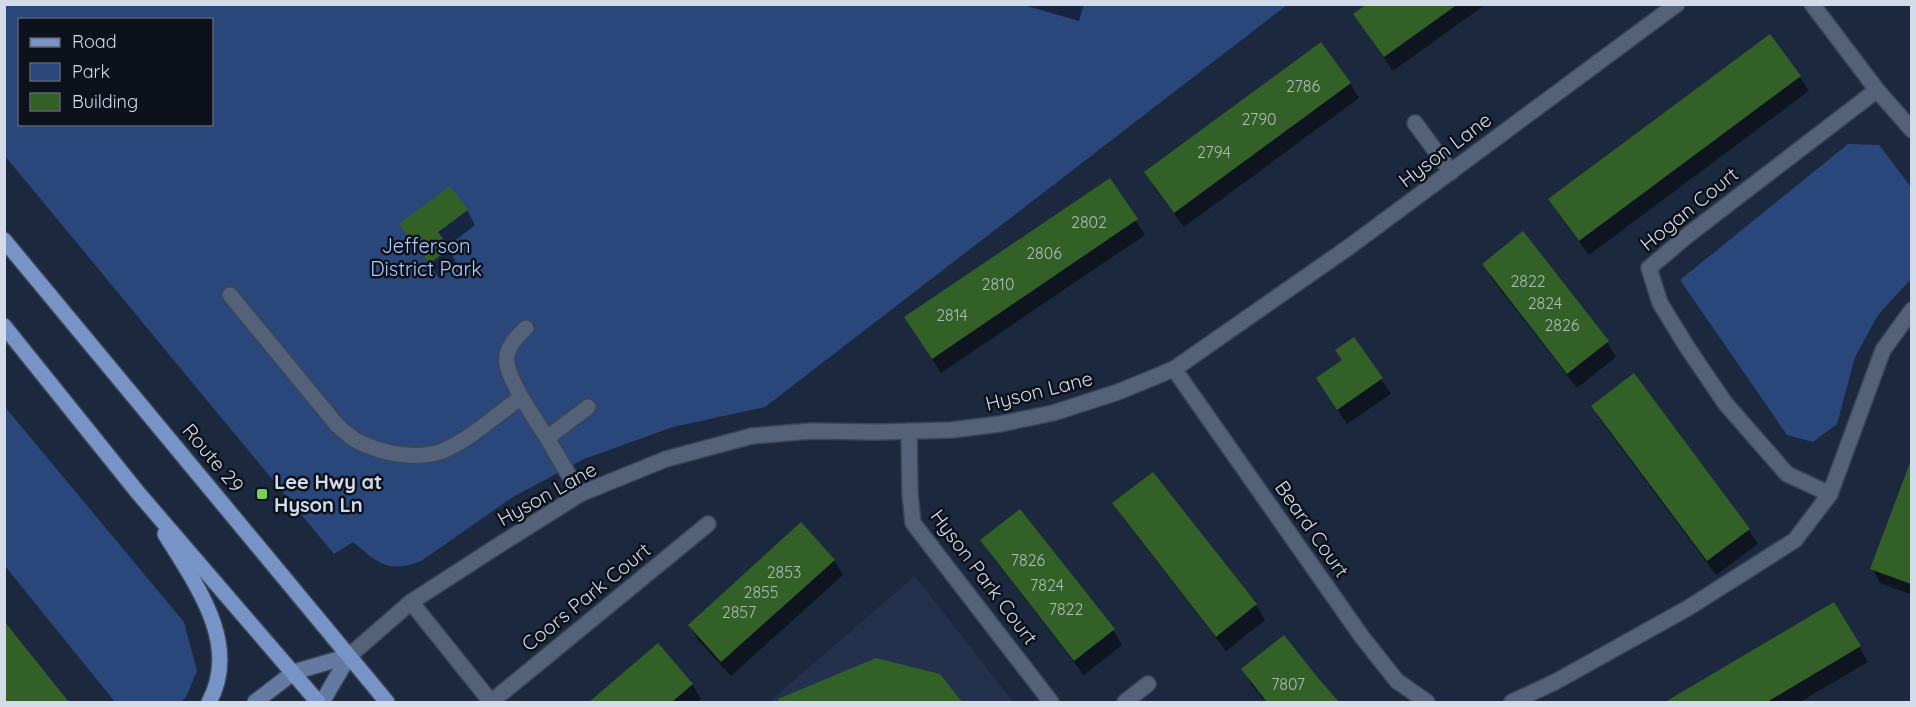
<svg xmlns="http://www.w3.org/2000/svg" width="1916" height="707" viewBox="0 0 1916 707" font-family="Quicksand,sans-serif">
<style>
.built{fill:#23314c}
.green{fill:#2a477c;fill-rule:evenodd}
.shadow{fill:#0007}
.building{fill:#336027}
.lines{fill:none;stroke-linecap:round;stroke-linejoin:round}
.lane-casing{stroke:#3b4557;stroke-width:18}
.street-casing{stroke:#3b4557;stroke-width:18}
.secondary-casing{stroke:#3b4557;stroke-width:18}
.primary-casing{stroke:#3b4557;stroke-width:18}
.lane{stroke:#536179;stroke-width:15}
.street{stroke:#536179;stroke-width:15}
.secondary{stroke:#657aa0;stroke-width:15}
.primary{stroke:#7894c6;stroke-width:15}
.poi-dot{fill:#74d25b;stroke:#0c111b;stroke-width:2}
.labels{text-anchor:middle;stroke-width:5;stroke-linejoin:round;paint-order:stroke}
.number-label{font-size:16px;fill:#abbcb8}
.street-label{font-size:20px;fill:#d3dbe9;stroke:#0c111b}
.park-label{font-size:20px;fill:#aecbfd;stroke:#0c111b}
.poi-label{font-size:20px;font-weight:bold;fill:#d3dbe9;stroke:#0c111b;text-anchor:start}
</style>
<rect width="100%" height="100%" fill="#1c283e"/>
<!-- built -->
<polygon class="built" points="915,576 1013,702 769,702"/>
<!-- green -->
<g class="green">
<path d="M4 5H1287L765 407 673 427 584 459 513 497 421 561C388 574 378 563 353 542L334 554 5 156ZM20 20H212V124H20Z"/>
<polygon points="1848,144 1879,145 1911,187 1911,279 1878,315 1855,357 1837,424 1813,442 1787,435 1680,280"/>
<polygon points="5,407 184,622 197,671 186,697 181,702 115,702 5,566"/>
</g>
<!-- shadow -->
<g class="shadow">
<polygon points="1020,4 1084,4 1079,21"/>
<polygon points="1369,4 1486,4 1393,71 1355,15"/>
<polygon points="1800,77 1809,91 1589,255 1559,215 1550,200"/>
<polygon points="1350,83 1359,98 1184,227 1154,187 1146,172"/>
<polygon points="1109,180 1145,235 941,373 906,318"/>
<polygon points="467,210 475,225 447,247 457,264 439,278 410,239 401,224"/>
<polygon points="1523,234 1607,342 1616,357 1577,388 1492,279 1484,264"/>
<polygon points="1354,339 1391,394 1347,424 1326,393"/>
<polygon points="1593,406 1749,530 1758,544 1716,575 1601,421"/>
<polygon points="1912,463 1912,595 1880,583 1872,568"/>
<polygon points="1153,474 1256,605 1265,620 1226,651 1123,518 1114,504"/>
<polygon points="982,540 1113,630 1122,645 1084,675 991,555"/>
<polygon points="834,560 843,575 731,676 698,640 690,625"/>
<polygon points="1834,604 1868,662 1800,702 1668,702"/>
<polygon points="4,623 67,702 4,702"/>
<polygon points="1284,637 1337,702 1266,702 1251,684 1243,669"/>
<polygon points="658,645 692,684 701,699 697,702 592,702"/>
<polygon points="939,675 960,702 781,702 780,699"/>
</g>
<!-- building -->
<g class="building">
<polygon points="1367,4 1458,4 1384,57 1353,14"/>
<polygon points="1770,34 1801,76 1579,241 1548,199"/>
<polygon points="1321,42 1351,83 1174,213 1144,172"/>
<polygon points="1110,178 1138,219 932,359 904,317"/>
<polygon points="450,186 468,210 438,232 450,248 429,264 399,224"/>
<polygon points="1523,231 1609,341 1567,374 1482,264"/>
<polygon points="1354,337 1383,378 1337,410 1316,378 1342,360 1335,350"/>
<polygon points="1634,373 1750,529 1707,561 1591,406"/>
<polygon points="1911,460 1911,584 1870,569"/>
<polygon points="1153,472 1257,604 1216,637 1112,503"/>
<polygon points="1020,509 1115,629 1074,661 980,540"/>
<polygon points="801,522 835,560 721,662 688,625"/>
<polygon points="1834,602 1861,646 1767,702 1665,702"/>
<polygon points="4,621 48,676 69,702 4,702"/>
<polygon points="1284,635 1318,678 1339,702 1267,702 1241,669"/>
<polygon points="658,643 693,684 672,702 589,702"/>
<polygon points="876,658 940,674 962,702 779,702 778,699"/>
</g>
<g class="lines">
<defs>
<g id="lane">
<polyline points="1415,123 1451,172"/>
<path d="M230 295 337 425C344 431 351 438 359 442 382 453 411 459 436 453 460 447 500 413 521 397L547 438 588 407"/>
<path d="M521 397C505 365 497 355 526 328"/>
<polyline points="547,438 580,494"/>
<polyline points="411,602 491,702"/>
</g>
<g id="street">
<polyline points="1812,4 1877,90 1912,130"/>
<polyline points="1174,369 1362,637 1397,681 1427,702"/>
<polyline points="909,431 910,494 913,523 1051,702"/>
<polyline points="1830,494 1787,474 1725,403 1687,347 1660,303 1649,268 1688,235 1877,90"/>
<polyline points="349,656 411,602 496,547 580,494 666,459 752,436 811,431 877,432 951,430 1000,424 1053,413 1118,392 1174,369 1349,247 1677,4"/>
<polyline points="491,702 708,524"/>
<polyline points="1125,702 1148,684"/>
<polyline points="1512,702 1555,682 1688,608 1795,540 1830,494 1883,350 1912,310"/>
</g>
<g id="secondary">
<polyline points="255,702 294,672 349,656"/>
<polyline points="322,702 349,656"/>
</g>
<g id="primary">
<polyline points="4,240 387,702"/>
<polyline points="4,326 139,494 318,702"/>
<path d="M165 534C195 583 241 644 209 702"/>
</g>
</defs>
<!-- lane casing -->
<use href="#lane" class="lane-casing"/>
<!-- street casing -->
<use href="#street" class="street-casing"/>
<!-- secondary casing -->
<use href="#secondary" class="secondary-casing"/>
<!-- primary casing -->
<use href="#primary" class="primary-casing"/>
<!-- lane -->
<use href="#lane" class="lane"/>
<!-- street -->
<use href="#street" class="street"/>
<!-- secondary -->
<use href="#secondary" class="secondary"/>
<!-- primary -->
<use href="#primary" class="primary"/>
</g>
<!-- markers -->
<rect class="poi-dot" x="256" y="488" width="12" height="12" rx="3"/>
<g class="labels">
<!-- number labels -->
<g class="number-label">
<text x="1303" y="92">2786</text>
<text x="1259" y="125">2790</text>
<text x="1214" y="158">2794</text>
<text x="1089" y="228">2802</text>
<text x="1044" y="259">2806</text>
<text x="1528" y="287">2822</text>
<text x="998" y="290">2810</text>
<text x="1545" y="309">2824</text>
<text x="952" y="321">2814</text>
<text x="1562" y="331">2826</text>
<text x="1028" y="566">7826</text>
<text x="784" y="578">2853</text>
<text x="1047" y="591">7824</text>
<text x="761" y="598">2855</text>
<text x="1066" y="615">7822</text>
<text x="739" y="618">2857</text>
<text x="1288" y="690">7807</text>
</g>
<!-- street labels -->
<g class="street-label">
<text transform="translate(1445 150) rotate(-37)" y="7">Hyson Lane</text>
<text transform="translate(1689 209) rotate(-39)" y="7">Hogan Court</text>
<text transform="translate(1039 391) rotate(-14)" y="7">Hyson Lane</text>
<text transform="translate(213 458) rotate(50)" y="7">Route 29</text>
<text transform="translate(547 494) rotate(-29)" y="7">Hyson Lane</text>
<text transform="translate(1312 529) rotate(55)" y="7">Beard Court</text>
<text transform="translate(984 577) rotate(53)" y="7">Hyson Park Court</text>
<text transform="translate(586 597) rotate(-39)" y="7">Coors Park Court</text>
</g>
<!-- park labels -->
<g class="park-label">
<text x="426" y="253">Jefferson<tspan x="426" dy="23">District Park</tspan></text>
</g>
<!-- poi labels -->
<g class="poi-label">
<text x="274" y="489">Lee Hwy at<tspan x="274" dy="23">Hyson Ln</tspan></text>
</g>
</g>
<!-- border -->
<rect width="1916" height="707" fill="none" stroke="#d3dbe9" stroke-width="12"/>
<!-- legend -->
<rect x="18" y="18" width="195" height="108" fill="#0c111b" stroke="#5c626d" stroke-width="1.5"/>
<rect x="30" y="38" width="30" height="9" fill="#7894c6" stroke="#5c626d" stroke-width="1.5"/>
<text x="72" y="48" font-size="18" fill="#d3dbe9">Road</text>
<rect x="30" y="63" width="30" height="18" fill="#2a477c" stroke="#5c626d" stroke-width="1.5"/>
<text x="72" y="78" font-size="18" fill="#d3dbe9">Park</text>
<rect x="30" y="93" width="30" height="18" fill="#336027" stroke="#5c626d" stroke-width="1.5"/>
<text x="72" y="108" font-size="18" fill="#d3dbe9">Building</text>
</svg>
